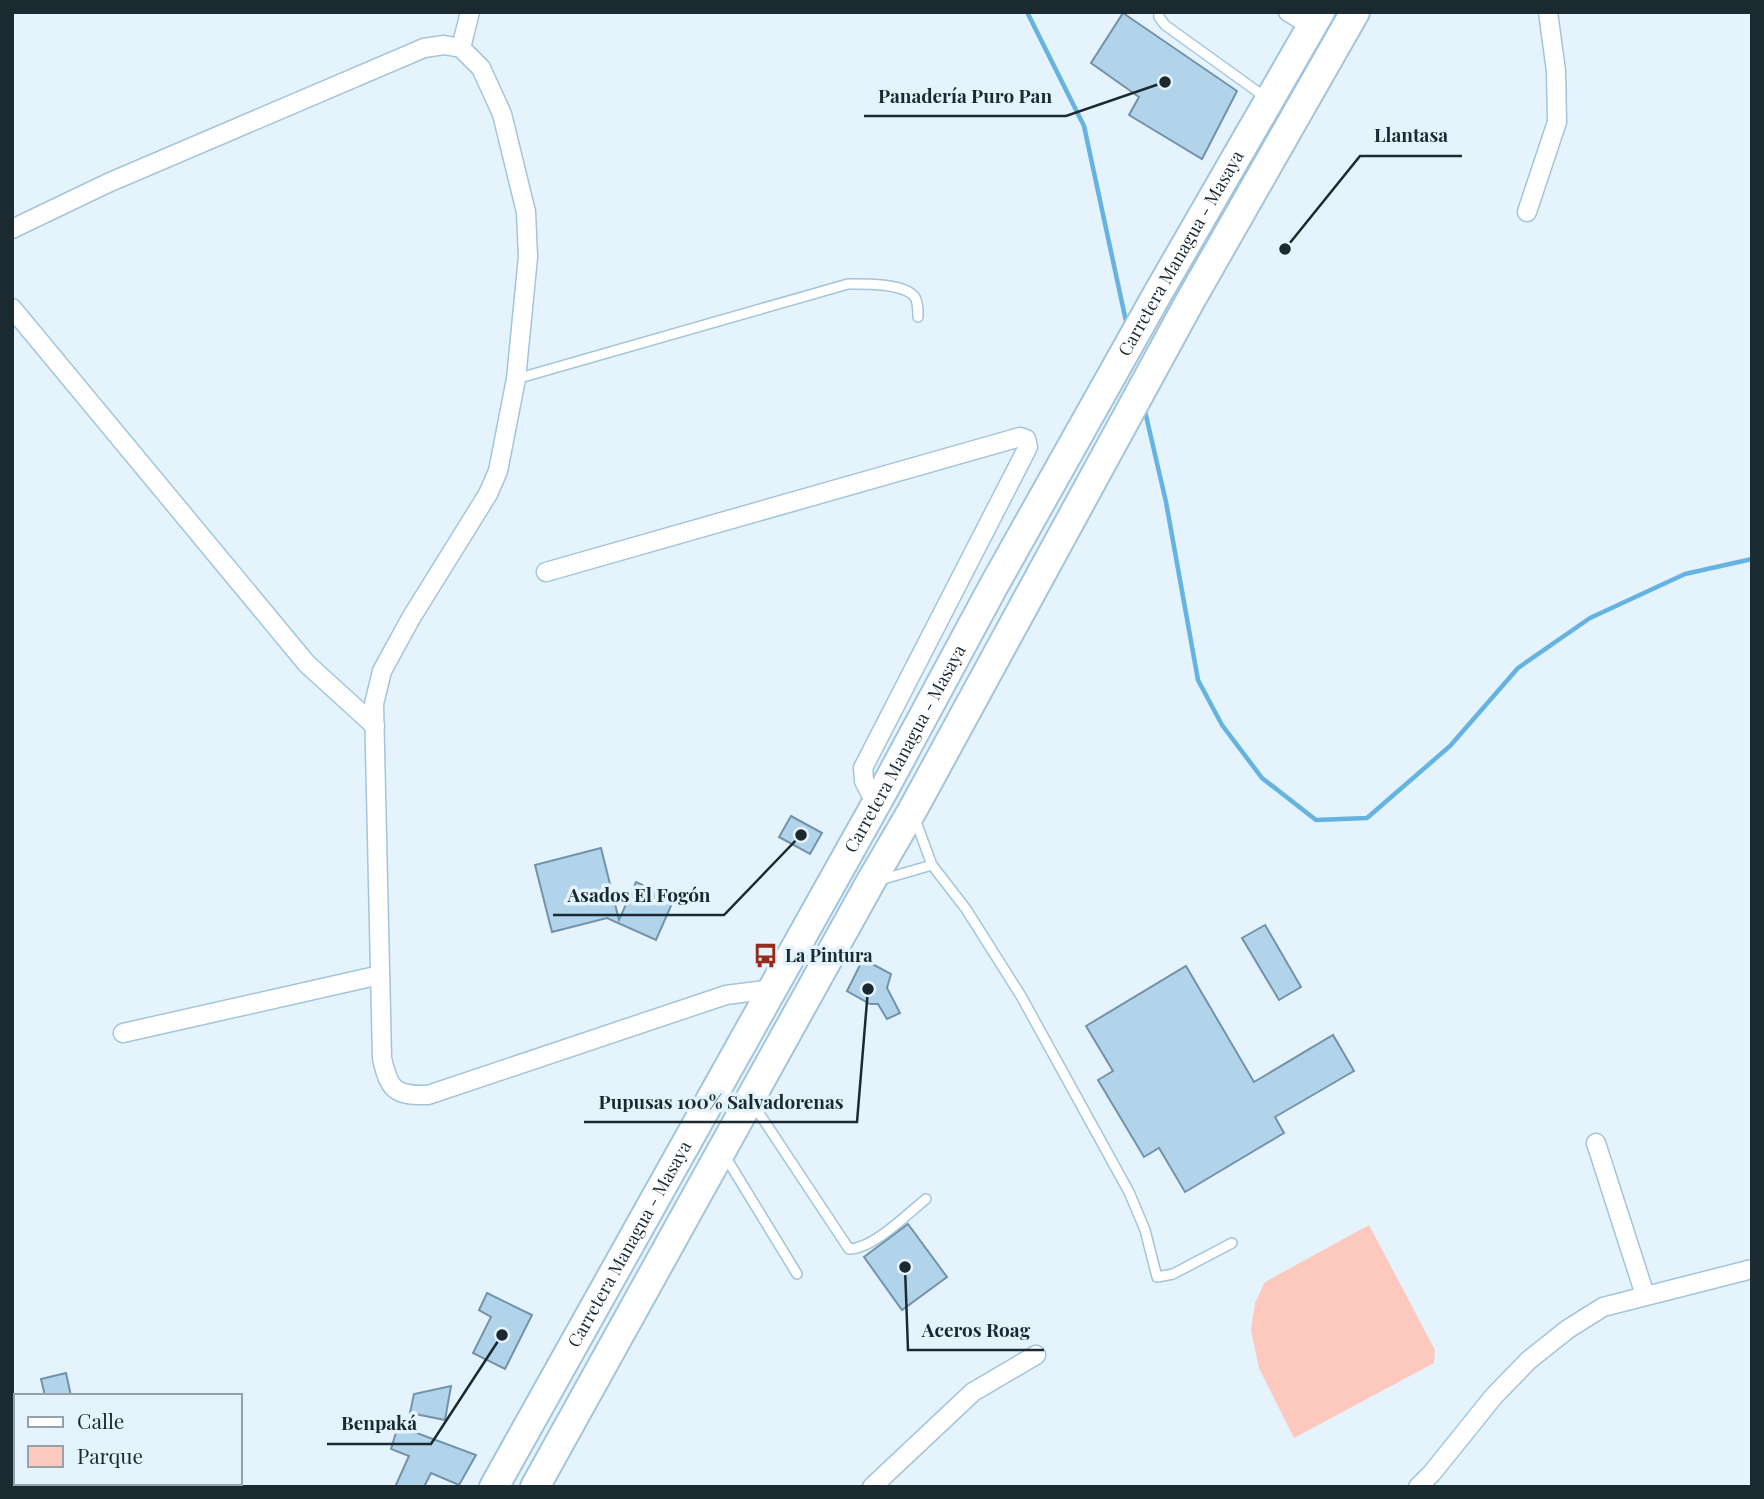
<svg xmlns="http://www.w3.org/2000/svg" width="1764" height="1499" viewBox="0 0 1764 1499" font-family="'Playfair Display',serif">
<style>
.green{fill:#fdc8be}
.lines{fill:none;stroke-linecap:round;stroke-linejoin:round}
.stream{stroke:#65b3e1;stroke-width:4.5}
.building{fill:#b1d4eb;stroke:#7293a9;stroke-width:2}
.service-casing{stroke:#a3c5dc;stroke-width:12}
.minor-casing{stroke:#a3c5dc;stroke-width:21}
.trunk-casing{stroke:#a3c5dc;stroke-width:32}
.service{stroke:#fff;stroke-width:9}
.minor{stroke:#fff;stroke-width:18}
.trunk{stroke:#fff;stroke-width:28}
.labels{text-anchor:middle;stroke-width:7;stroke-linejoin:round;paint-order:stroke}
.street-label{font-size:18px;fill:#1b2931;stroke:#e4f3fc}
.poi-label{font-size:18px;font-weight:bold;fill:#1b2931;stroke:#e4f3fc;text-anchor:start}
.leader{fill:none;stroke:#1b2931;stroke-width:2.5}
.callout-dot{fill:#1b2931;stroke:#e4f3fc;stroke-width:2.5}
.callout-label{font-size:19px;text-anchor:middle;font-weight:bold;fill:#1b2931;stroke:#e4f3fc;stroke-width:7;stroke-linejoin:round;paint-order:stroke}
</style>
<rect width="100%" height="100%" fill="#e4f3fc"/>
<!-- green -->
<polygon class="green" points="1369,1225 1435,1350 1434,1363 1294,1438 1259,1368 1251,1330 1255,1303 1265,1282"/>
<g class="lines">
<!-- stream -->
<g class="stream">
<polyline points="1027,12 1084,126 1127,326"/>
<polyline points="1144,407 1166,502 1198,680 1222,725 1262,778 1316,820 1367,818 1450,746 1518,668 1590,618 1685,574 1752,559"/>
</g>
</g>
<!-- building -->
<g class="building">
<polygon points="1123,13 1237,91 1202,159 1129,115 1139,97 1091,63"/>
<polygon points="791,816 822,833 810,854 779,837"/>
<polygon points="601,848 619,920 636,882 674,899 656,940 607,918 552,932 535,865"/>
<polygon points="1265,925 1301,987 1279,1000 1242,938"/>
<polygon points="863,959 891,974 887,988 900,1013 887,1019 878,1004 870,1004 847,991"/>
<polygon points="1186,966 1254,1082 1333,1035 1354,1071 1275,1117 1284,1133 1185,1192 1159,1148 1144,1157 1098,1080 1113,1071 1086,1026"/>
<polygon points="908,1224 947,1277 902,1310 864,1257"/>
<polygon points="487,1293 532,1315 505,1369 473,1353 491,1317 479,1310"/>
<polygon points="66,1373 71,1396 45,1396 41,1379"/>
<polygon points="451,1386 445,1420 410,1413 414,1394"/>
<polygon points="398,1426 476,1455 459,1485 431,1473 424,1487 395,1487 409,1456 391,1449"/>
</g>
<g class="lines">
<defs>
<g id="service">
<polyline points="1159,12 1159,17 1165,25 1265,97"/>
<path d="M516 379 848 284C864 284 900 283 913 295 918 299 918 310 918 317"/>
<polyline points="915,819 932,865 966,909 1021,996 1129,1192 1145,1230 1157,1277 1173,1274 1232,1243"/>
<polyline points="880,880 932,865"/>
<path d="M753 1104 849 1249C873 1249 907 1214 926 1199"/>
<polyline points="725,1156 797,1274"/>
</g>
<g id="minor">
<polyline points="1288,12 1312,26"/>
<polyline points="461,48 470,12"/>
<polyline points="1527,212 1557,122 1556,71 1548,12"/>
<path d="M12 229 108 183 424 48 444 45 461 48 481 68 502 114 526 212 528 257 516 379 498 471 488 494 411 618 382 671 374 704 382 1058C389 1090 395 1096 428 1095L726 995 772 989"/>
<polyline points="12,308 307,664 375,726"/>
<polyline points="546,572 1020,437 1026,439 1028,447 863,768 864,781 876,804"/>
<polyline points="123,1033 380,975"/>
<polyline points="1596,1143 1645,1295"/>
<polyline points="872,1487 973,1392 1036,1355"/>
<polyline points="1418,1487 1432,1473 1494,1396 1529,1360 1568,1329 1603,1307 1752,1269"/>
</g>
<g id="trunk">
<path id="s1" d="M494 1487 881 795 993 587 1158 293 1320 12"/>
<polyline points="535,1487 870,883 912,811 1189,303 1355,12"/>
</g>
</defs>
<!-- service casing -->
<use href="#service" class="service-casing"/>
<!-- minor casing -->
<use href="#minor" class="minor-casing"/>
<!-- trunk casing -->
<use href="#trunk" class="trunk-casing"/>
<!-- service -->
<use href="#service" class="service"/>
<!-- minor -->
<use href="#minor" class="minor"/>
<!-- trunk -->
<use href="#trunk" class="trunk"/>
</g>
<!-- icons -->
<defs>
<symbol id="bus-bare" viewBox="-9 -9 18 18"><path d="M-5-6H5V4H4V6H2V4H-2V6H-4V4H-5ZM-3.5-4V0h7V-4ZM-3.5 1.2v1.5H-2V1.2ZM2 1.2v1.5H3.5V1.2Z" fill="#952b1c" stroke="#e4f3fc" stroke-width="2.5" paint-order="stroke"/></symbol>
</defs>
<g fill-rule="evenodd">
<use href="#bus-bare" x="748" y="938" width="35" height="35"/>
</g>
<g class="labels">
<!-- street labels -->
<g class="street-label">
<text dy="6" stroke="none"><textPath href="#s1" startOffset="1412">Carretera Managua - Masaya</textPath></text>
<text dy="6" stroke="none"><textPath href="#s1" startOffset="845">Carretera Managua - Masaya</textPath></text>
<text dy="6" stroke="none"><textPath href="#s1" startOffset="278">Carretera Managua - Masaya</textPath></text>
</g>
<!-- poi labels -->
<g class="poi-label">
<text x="785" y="962">La Pintura</text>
</g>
</g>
<!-- callouts -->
<path class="leader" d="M1165 82L1066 116H864M1285 249L1360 156H1462M801 835L724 915H553M868 989L857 1122H584M905 1267L908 1350H1044M502 1335L431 1444H327"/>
<g class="callout-dot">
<circle cx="1165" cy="82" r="7"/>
<circle cx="1285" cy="249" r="7"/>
<circle cx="801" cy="835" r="7"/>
<circle cx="868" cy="989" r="7"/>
<circle cx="905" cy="1267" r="7"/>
<circle cx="502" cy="1335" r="7"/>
</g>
<g class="callout-label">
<text x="965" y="103">Panadería Puro Pan</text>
<text x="1411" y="142">Llantasa</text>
<text x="639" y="902">Asados El Fogón</text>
<text x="721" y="1109">Pupusas 100% Salvadorenas</text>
<text x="976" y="1337">Aceros Roag</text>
<text x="379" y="1430">Benpaká</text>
</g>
<!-- border -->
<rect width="1764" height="1499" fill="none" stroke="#1b2931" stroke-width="28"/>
<!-- legend -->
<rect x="14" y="1394" width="228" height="91" fill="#e4f3fc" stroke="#94a2ab" stroke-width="2"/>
<rect x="28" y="1417" width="35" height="10" fill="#ffffff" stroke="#94a2ab" stroke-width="2"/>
<text x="77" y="1429" font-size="21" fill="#1b2931">Calle</text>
<rect x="28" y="1446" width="35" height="21" fill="#fdc8be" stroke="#94a2ab" stroke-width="2"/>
<text x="77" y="1464" font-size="21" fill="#1b2931">Parque</text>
</svg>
